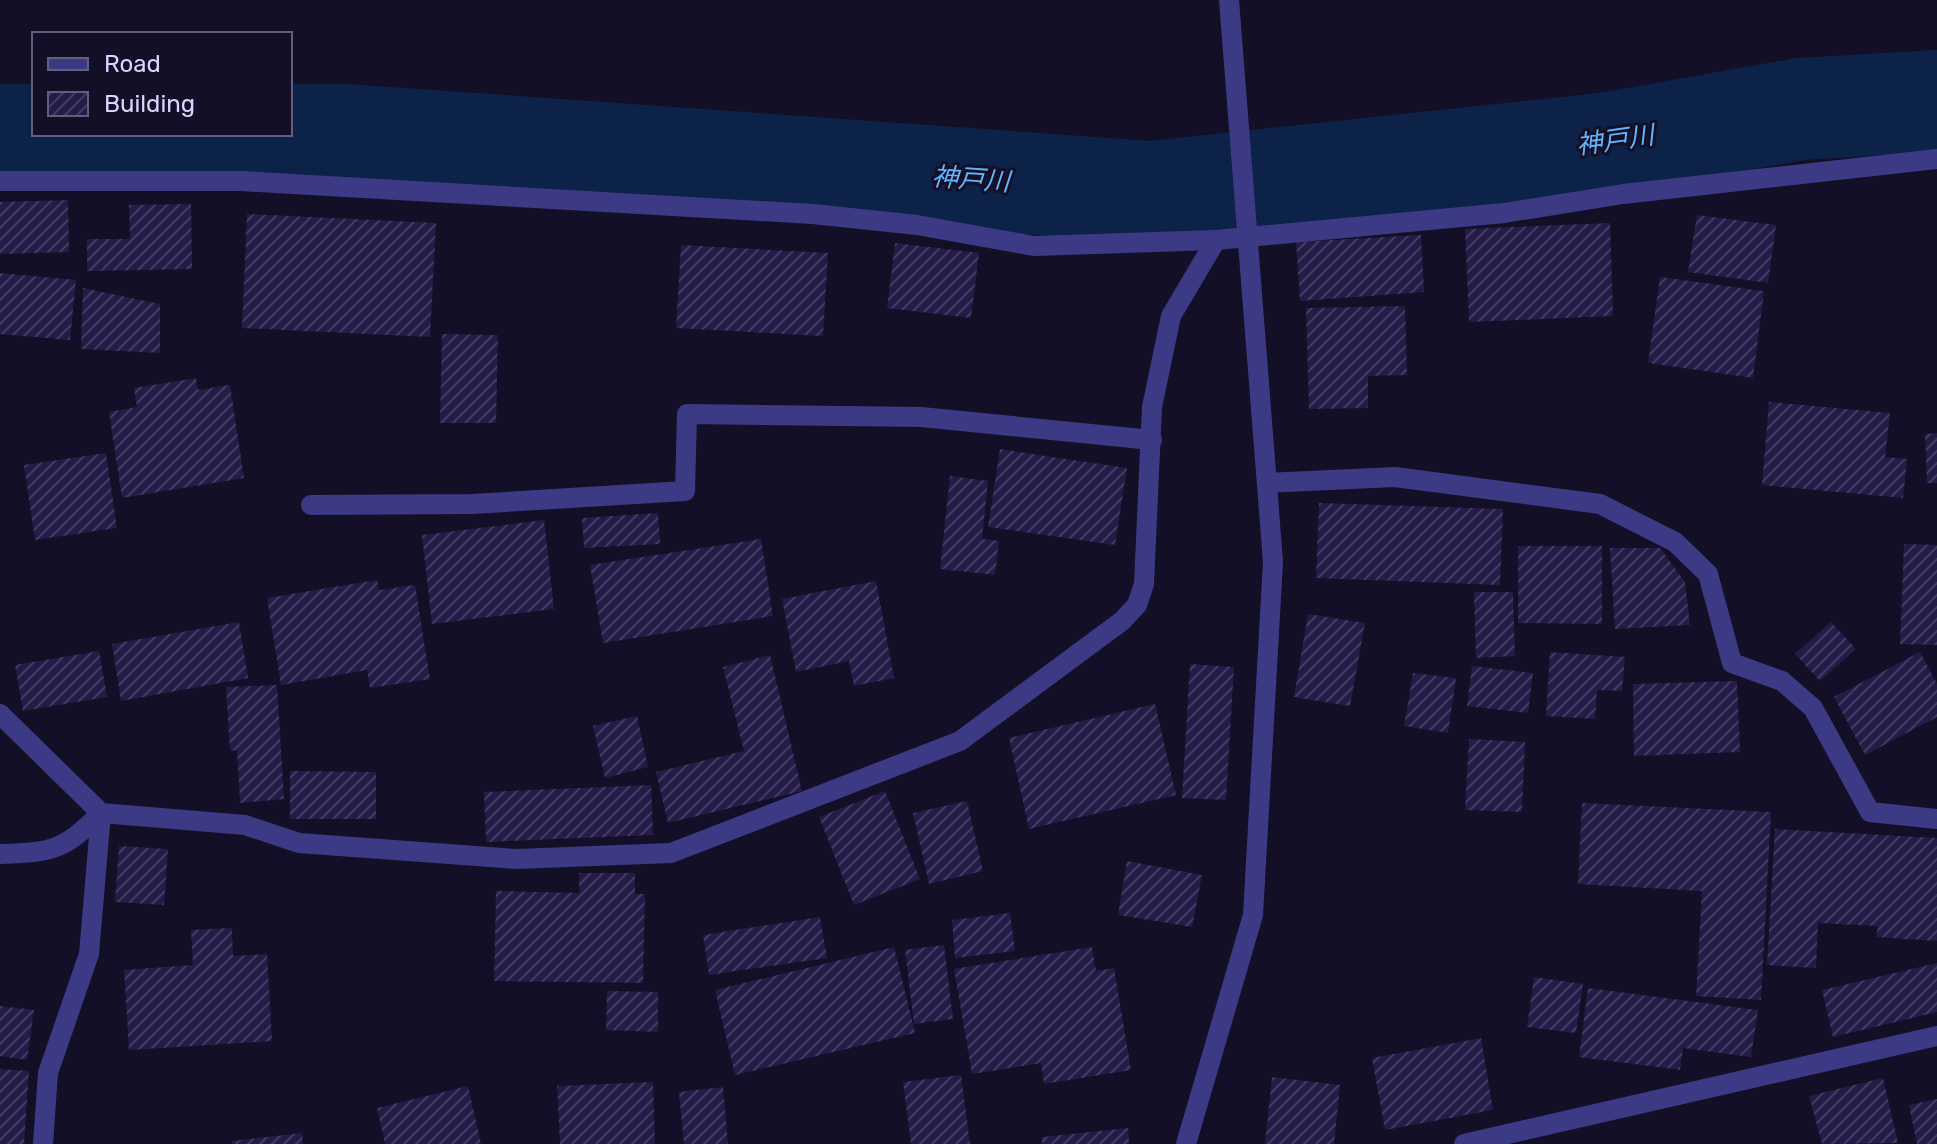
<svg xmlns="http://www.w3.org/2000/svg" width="1937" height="1144" viewBox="0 0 1937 1144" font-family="Rubik,'Noto Sans JP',sans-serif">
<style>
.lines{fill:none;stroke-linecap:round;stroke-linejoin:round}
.river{stroke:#0c2248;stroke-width:102}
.building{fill:url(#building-hatch)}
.service{stroke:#3d3a85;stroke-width:20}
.minor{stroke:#3d3a85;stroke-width:20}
.tertiary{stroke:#3d3a85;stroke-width:20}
.labels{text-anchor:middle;stroke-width:6;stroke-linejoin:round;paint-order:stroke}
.water-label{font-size:26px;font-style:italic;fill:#62b6ff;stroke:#130f26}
</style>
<defs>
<pattern id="building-hatch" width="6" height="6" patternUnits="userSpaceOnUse" patternTransform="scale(2)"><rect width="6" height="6" fill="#241b47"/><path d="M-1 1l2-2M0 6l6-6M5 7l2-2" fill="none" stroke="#433b63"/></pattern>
</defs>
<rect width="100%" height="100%" fill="#130f26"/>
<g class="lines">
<!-- river -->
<polyline class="river" points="0,135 348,135 1152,192 1610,143 1800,109 1937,101"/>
</g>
<!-- building -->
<g class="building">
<polygon points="68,200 69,252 0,254 0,202"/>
<polygon points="191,204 192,269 87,271 87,239 130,239 129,205"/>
<polygon points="247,214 436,223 430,337 242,328"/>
<polygon points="1697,215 1776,225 1768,283 1688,272"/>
<polygon points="1610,223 1613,316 1469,322 1465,229"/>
<polygon points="1421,235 1424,292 1300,301 1296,242"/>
<polygon points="895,243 979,253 971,318 887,308"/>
<polygon points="681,245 828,253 823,336 676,328"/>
<polygon points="0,273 76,280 70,340 0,334"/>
<polygon points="1660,277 1764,291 1753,378 1648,363"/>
<polygon points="83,288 160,304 160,353 81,349"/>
<polygon points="1405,306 1407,375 1368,376 1368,408 1309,409 1306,308"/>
<polygon points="442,334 498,335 496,423 440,423"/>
<polygon points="196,378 198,390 230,385 244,478 122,498 109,412 137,407 134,388"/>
<polygon points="1769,402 1890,413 1885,457 1907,459 1903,498 1762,485"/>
<polygon points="1937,433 1937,483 1927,483 1925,434"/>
<polygon points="1000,449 1127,468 1115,545 988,527"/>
<polygon points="106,453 117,528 35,540 24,465"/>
<polygon points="950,476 988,481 982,539 999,541 995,575 940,569"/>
<polygon points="1319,503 1503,509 1500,585 1316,578"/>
<polygon points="658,513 660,544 584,548 582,518"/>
<polygon points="544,520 554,609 432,624 422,535"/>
<polygon points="761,539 773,616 603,643 590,565"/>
<polygon points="1904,544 1937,545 1937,645 1900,644"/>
<polygon points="1518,546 1602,546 1602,624 1518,623"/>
<polygon points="1610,548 1660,548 1685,582 1690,625 1615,629"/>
<polygon points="377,580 379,590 415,585 430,679 370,688 367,670 281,685 267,598"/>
<polygon points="876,581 894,678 854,686 849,661 796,672 782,599"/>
<polygon points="1474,592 1513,592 1515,656 1476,658"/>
<polygon points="1308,614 1365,623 1350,706 1294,697"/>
<polygon points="239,622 248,678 121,701 112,644"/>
<polygon points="1831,622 1856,649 1820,681 1795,654"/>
<polygon points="99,651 107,697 23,711 15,665"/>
<polygon points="1550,652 1625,657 1622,691 1597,690 1595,719 1546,716"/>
<polygon points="1920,652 1937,684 1937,717 1865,755 1834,697"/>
<polygon points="770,655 802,791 668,823 656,772 744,751 723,667"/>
<polygon points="1190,664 1234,667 1226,800 1182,798"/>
<polygon points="1472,666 1533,673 1528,713 1467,706"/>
<polygon points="1413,673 1456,678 1448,733 1404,726"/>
<polygon points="1737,681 1740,752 1634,756 1633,684"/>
<polygon points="277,685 284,799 240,803 237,750 230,751 226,687"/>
<polygon points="1155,704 1176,795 1029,829 1009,738"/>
<polygon points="637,716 648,767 605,778 593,726"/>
<polygon points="1469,739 1525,742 1522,812 1465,810"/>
<polygon points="290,771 376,772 376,819 290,819"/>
<polygon points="651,785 653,835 486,842 484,792"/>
<polygon points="885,791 920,879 854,905 819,817"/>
<polygon points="967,801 983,871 929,884 913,813"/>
<polygon points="1582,803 1771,812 1761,1000 1696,996 1702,891 1578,884"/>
<polygon points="1775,829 1937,838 1937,941 1876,937 1878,926 1818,923 1816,968 1767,965"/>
<polygon points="119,846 168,849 164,905 115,902"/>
<polygon points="1127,861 1202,875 1192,927 1118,915"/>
<polygon points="579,873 635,873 635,894 645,894 643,983 494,981 496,891 579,893"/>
<polygon points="1010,913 1015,951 955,958 952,920"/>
<polygon points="820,917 827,958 709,975 703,935"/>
<polygon points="232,928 233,956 267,954 272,1041 129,1050 124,970 193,965 191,930"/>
<polygon points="944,945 953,1019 914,1024 905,950"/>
<polygon points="894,947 915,1033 735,1075 715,990"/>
<polygon points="1092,947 1096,971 1114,968 1131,1070 1044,1084 1041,1063 972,1074 954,969"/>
<polygon points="1937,963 1937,1012 1833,1037 1822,990"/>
<polygon points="1534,977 1583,984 1576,1033 1527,1027"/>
<polygon points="1588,988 1758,1010 1751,1057 1683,1048 1680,1070 1579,1057"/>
<polygon points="607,991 658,992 658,1032 606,1030"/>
<polygon points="0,1006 34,1010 27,1060 0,1056"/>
<polygon points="1481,1038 1493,1110 1385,1130 1372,1058"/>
<polygon points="0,1069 29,1071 24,1144 0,1144"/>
<polygon points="961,1075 970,1144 911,1144 903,1082"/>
<polygon points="1272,1077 1340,1085 1334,1144 1265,1144"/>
<polygon points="1883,1078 1898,1143 1822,1144 1809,1096"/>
<polygon points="653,1082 655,1144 560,1144 557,1086"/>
<polygon points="468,1086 481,1144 385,1144 377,1108"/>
<polygon points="723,1087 728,1144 684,1144 679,1092"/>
<polygon points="1937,1099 1937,1144 1917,1144 1909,1105"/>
<polygon points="1128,1128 1129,1144 1042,1144 1042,1137"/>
<polygon points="302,1133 303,1144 232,1144 232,1141"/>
</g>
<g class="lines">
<!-- service -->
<polyline class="service" points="311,505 472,504 685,491 687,414 921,417 1152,440"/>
<!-- minor -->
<g class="minor">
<polyline points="0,181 241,181 813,214 917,225 1034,246 1216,240 1504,213 1623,194 1937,159"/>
<polyline points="1267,483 1395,477 1600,504 1675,542 1708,574 1732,663 1782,681 1813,708 1870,812 1937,819"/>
<polyline points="0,714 101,813 245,825 299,843 516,859 671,853 960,741 1122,621 1137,605 1144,584 1152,407 1171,316 1216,240"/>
<path d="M0 854C53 852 63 851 101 813L89 954 48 1073 43 1144"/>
<polyline points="1464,1144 1937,1036"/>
</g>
<!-- tertiary -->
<polyline class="tertiary" points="1186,1144 1253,915 1273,562 1229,0"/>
</g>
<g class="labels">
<!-- water labels -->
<g class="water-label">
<text transform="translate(1615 140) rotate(-8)" y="9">神戸川</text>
<text transform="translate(971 179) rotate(4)" y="9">神戸川</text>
</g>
</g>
<!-- legend -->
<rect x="32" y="32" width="260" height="104" fill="#130f26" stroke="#625e7d" stroke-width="2"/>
<rect x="48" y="58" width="40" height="12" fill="#3d3a85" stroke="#625e7d" stroke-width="2"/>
<text x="104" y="72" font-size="24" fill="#d9d4ff">Road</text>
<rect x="48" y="92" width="40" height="24" fill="url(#building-hatch)" stroke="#625e7d" stroke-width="2"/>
<text x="104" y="112" font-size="24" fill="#d9d4ff">Building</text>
</svg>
